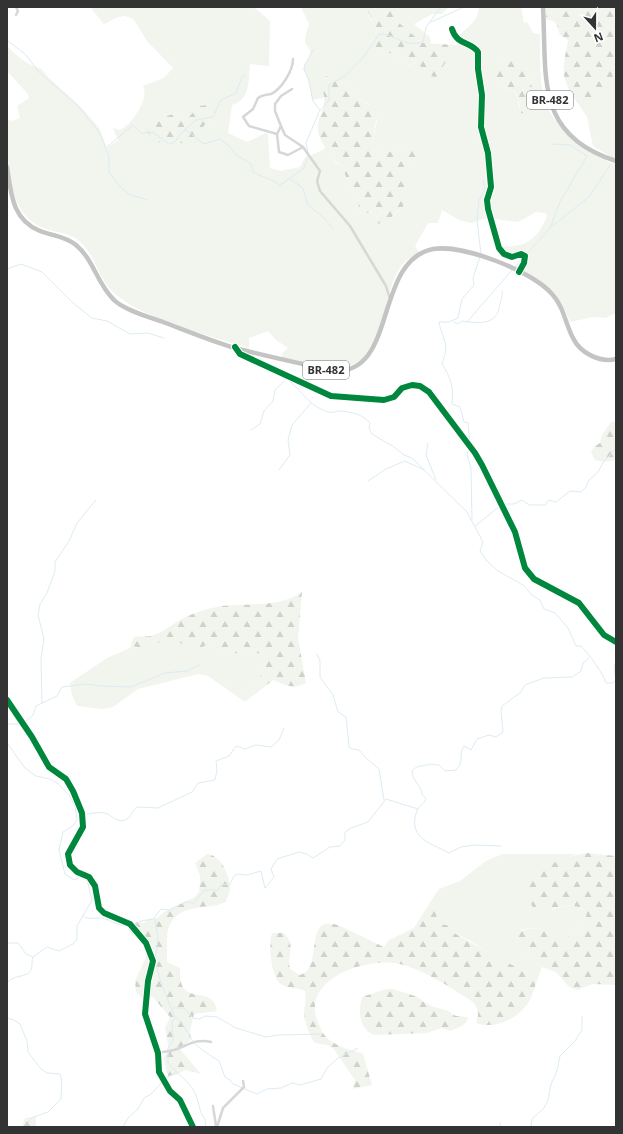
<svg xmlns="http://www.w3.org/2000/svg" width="623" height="1134" viewBox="0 0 623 1134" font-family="'Noto Sans',sans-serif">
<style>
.grass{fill:#f1f5ed;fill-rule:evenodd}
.forest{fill:url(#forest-firs)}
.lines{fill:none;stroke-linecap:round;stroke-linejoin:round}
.stream{stroke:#ddebf3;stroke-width:1}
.street{stroke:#d7d7d7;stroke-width:2.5}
.secondary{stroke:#d0d0d0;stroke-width:3.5}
.highway{stroke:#c4c4c4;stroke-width:4.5}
.cycleway-casing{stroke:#fff;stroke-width:8}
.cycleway{stroke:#00873e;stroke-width:6}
.labels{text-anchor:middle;stroke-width:4;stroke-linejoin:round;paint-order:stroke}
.shield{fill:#fff;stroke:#707070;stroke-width:1}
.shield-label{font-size:11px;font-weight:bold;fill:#333}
</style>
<defs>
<pattern id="forest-firs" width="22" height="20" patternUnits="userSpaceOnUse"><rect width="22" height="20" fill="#f1f5ed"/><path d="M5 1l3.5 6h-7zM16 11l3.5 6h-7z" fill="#cfd2cc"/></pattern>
</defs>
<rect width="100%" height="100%" fill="#fff"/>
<!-- grass -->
<g class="grass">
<path d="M90 7 255 8 270 21 269 66 250 64C248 82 251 99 232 105L228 133 247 142 266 133 268 134 270 168 281 171 300 167 304 159 326 148 336 163 342 166 346 177 356 193 360 212 367 214 377 208 381 209 382 212 376 217H392L401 209 405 171 418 162 410 148 381 153 374 150 372 146 377 120 369 104 355 97 340 81 324 80 323 98 312 100 308 78 303 69 310 55V50L305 43V38L309 24 301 7H365L372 22 376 26 377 37 368 43 367 49 371 55C379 55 388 51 396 54L397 58 402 60 406 66H409L417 62 427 72 457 45 458 37C467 26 478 23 479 7H521L524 23 527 22 533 33 540 34C541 88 535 113 585 146 595 153 605 160 616 165V313L605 318 593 317 570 322C560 294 544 287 521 270L525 263 524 256C510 257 508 260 499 246 525 249 538 239 547 216L545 213 536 212 518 222 501 220 490 217 471 223 459 220 442 210 438 223H428L415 246 420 253C413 256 407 259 402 265 377 297 392 366 335 368 317 368 298 362 281 358L283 353 288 348 276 340 268 331 249 338V348C211 336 140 319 112 291 98 277 95 254 79 241 68 231 52 233 39 226 4 208 7 153 7 119L13 121 20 118 17 106 29 98 27 93 7 71V46C15 54 29 67 41 68L49 78 82 108 99 128 107 148 118 140 113 128 120 130C131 126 150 98 143 86L164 78 173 68 147 41 136 23 133 19 125 16 118 17 104 24ZM508 59 527 66 532 88 526 102 529 105 528 114 519 108C518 89 511 91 497 84 494 73 497 64 508 59ZM200 106 211 119 180 143 178 142 169 144 149 126C159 122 166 115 177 113L188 118Z"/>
<path d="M392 7H449L442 14H432L414 24 430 37 431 43 426 44C421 43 402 27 398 22 395 18 394 12 392 7Z"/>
<polygon points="616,59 616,160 593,146 587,117 577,102 584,102 613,77"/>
<polygon points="157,641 188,643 192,645 209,644 227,655 242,652 266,654 268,658 260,677 247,690 248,695 251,697 245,702 208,676 198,674 138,689 113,707 102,709 77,706 72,695 70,683 107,658 130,648 131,645 136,648"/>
<path d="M502 854H576L545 867 552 910C565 905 574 903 587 912 585 925 572 942 556 938 554 938 551 935 548 933 539 927 531 927 521 930L525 954 532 957 542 967 536 984 534 980 525 972 499 959 471 941 436 924V917L439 910 434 905 427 907 439 889 460 881 486 861Z"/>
</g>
<!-- forest -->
<g class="forest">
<path d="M364 7H392L398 22 422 43 457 45 436 77 431 76 416 62 408 66H406L402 60 397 58 396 54C388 51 379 55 371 55L367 49 366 45 377 37 376 26 372 22 370 15Z"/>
<path d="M546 7H616C616 32 622 82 599 99 594 103 583 102 577 102 559 77 563 69 568 40L560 35 556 22 546 19Z"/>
<path d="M508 59 522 61 527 66 532 88 526 102 535 109 533 116 530 118 527 114 521 113C519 108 520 104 518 99 516 89 505 88 497 84 494 73 497 64 508 59Z"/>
<path d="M326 76 336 77 355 97 375 108 377 114 372 146 374 150 381 153 416 147 421 149 423 153 421 160 405 171V203L401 209 384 223 373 224V221L382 212 381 209 377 208 364 215 360 212 356 193 346 177 342 166C332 161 315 136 318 124 319 117 324 110 324 103 325 94 320 85 326 76Z"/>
<path d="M208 105 211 108V118L188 143 184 144 178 142 164 144 158 142 146 131V128C155 122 167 115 177 113L188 118 199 106Z"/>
<polygon points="616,421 616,460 604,462 595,460 591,452 595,446 600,443 602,435 611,422"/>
<path d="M302 592 298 638 306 683C294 690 285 685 273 680L251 697 248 695 247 690 260 677 268 658 266 654 242 652 227 655 209 644C205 645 203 647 200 648 194 649 194 645 189 644 187 643 183 644 180 643 163 642 154 641 138 648L131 645 133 638 136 636C157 639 163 630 180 620 189 615 202 610 212 608 240 601 277 610 302 592Z"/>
<path d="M587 853 616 856V985L593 984 577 990 569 987 556 972 542 967 532 957 525 954 516 935C525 927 536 926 547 932 550 934 554 938 558 938 573 940 584 926 587 912 571 899 555 910 537 912 527 902 527 891 530 878 546 865 565 856 587 853Z"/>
<path d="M207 854C221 855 230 875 230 889 230 893 227 897 226 901 218 907 209 906 200 907 162 913 167 933 167 962L180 968C178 1005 203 988 214 1002 216 1004 216 1009 217 1011L194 1014 190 1031 191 1040 179 1048 201 1074 185 1070 176 1075 168 1076 163 1058 169 1050 165 1028 170 1017 152 996 143 999 136 992 135 981 149 951 146 940H139L129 932 128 928 136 922 144 923 148 919 157 918 164 912 195 897 199 892 200 883V876L195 863Z"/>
<path d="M434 905 439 910 436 917V924L446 925 451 927 454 933 525 972C528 975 533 977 535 980 537 984 534 989 533 992 527 1014 499 1031 476 1023 479 1014 479 1010 473 1002 452 988 418 966 394 963 363 959 303 979 317 1020 320 1026 322 1033 327 1038 337 1047 352 1050 363 1054L372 1085 353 1089 355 1080 333 1048 327 1045 315 1043C310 1037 304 1021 304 1013 304 1005 307 1000 305 991 298 987 288 989 281 984 271 977 268 944 272 933H284C297 946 286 955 290 969L300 975C325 969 301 911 340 926L384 947 389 940 414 928 427 907Z"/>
<path d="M386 989H392L406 993 418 997 425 1003 434 1007 446 1010 456 1016 468 1017C467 1026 457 1028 450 1031L442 1028 427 1033 374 1035C359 1029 358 1011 362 997Z"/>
<polygon points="36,1117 36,1127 22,1127 25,1118"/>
</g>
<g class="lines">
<!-- stream -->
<g class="stream">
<polyline points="431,22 464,7"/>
<polyline points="7,40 26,55 39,72 77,105 100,133 109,157 109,172 120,187 129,194 147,200"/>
<polyline points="314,49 305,64 304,69 309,81 313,101 320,110"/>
<path d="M184 130C191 131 197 140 204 144L220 139 228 145 235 154 251 164 253 172C262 178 272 178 280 185L304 168 308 155"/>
<polyline points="107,147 133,125 141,133 153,132 169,144 175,142 182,132 196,120 213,117 221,100 236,93 242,77 245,75"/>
<path d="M308 152 306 143 319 112 329 100V85L345 76 365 55 379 34C396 34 404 48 423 42L426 27 441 7"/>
<polyline points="290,179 303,188 308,205 323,217 333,229"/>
<polyline points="551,226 560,202 587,156 570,145 552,144"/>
<polyline points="481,254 477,220 479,200 485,189 483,180"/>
<polyline points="515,267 551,227 589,197 610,165"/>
<polyline points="7,269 21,264 42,272 73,303 92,318 107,321 130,334 148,333 164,338"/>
<path d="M454 322 458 324 462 321C477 323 494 326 499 309 500 302 503 298 502 291"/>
<polyline points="467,322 512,270"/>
<path d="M251 430 260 424 264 411 273 401 275 390 286 379C299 386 307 404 323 410 334 415 333 411 340 411 351 412 363 414 370 423L369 428 372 434 394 447 404 455 412 458 467 512 483 542 480 551 486 560 498 571 523 585 532 595 540 600 544 609 555 613 568 628 576 646H581C589 654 603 673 606 683H612L616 680"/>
<polyline points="428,443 426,455 436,480"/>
<path d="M470 443 468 423 464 422 460 407 452 404C454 388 451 378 442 364 443 359 446 354 446 349 446 340 440 331 439 322H449L458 318 462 299 474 285 473 278 480 257"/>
<polyline points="469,449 467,454 471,468 472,520"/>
<polyline points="279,470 290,455 288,440 292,425 311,403"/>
<polyline points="368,481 386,469 405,461 424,470"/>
<polyline points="503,504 514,504 522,500 529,505 545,505 549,500 556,502 570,491 581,492 586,487 589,480 598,472 604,461 616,449"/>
<polyline points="475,526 500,506"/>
<polyline points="317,654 320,661 320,677 333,695 338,712 346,717 349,747 352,749 359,750 365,757 379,769 384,800"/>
<polyline points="616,662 614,667 616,680"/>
<polyline points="42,703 41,658 44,639 38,615 40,604 47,593 55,571 55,562 69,541 77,523 96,500"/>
<polyline points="25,722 33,715 36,706 57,696 62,687 86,684 101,686 131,687 165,673 187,671 199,665"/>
<polyline points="7,724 20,724"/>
<polyline points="7,743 25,768 36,776 50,779 57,783 69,795 75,806 77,819 74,825 63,832 59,850 65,874 74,880 81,877 87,880 92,900 77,926 77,939 73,944 59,951 47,947 33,957 26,954 18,943 7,943"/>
<path d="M83 815C90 813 98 812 105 813 112 815 116 823 125 820 131 818 132 810 137 807L158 808 192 792 198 783 215 780 217 770 216 761 229 756 236 746 245 749 256 745 271 747 279 740 284 728"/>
<path d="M501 846 474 845 461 847 449 853C428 842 406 837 418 808 420 805 425 803 426 799L422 794C421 785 412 781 412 771 416 765 425 766 431 764L439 765 445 771 456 770C465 761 458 755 464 746L471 750 477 739 489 735 496 737 503 732 501 711 502 706 521 692 525 685 544 678 572 677 581 671 583 663 589 658"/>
<path d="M83 916C89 921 95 917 102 918 114 921 115 926 130 926"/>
<path d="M155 919 158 938 155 960 161 983 175 1017C185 1024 188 1036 196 1045 199 1048 217 1060 219 1061L225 1077 230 1080 233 1084 257 1094 267 1089 281 1088 292 1083 300 1085 321 1079 327 1068 338 1058 358 1048"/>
<polyline points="133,925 141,921 153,919 161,909 169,910 185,902 194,903 204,890 218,890 221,885 230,884 234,876 238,874 247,875 261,871 265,888 274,877 271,869 277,859 299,852 307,854 313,858 330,847 340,846 345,840 345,832 351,828 368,822 386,799 418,809"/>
<path d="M7 983C13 974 28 978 31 970 33 966 31 961 33 957"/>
<polyline points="7,989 7,992"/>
<polyline points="173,1008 184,1008 193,1018 200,1019 205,1016 217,1017 236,1028 266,1037 279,1035 322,1034"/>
<path d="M7 1018 14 1020 20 1024 27 1041 28 1052 41 1069 47 1073 60 1074C63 1082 61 1090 61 1099L48 1112 31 1118 26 1127"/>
<path d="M175 1018 172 1022 173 1041 168 1048V1063C175 1072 186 1079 192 1088 199 1097 199 1114 205 1119L206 1127"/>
<polyline points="500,1123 501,1127"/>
<polyline points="123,1127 128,1118 138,1109 144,1098 151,1094 166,1078 177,1072"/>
<polyline points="531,1127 532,1119 544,1108 548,1100 551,1084 557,1071 560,1056 575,1041 582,1030 582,1016"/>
</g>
<!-- street -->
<g class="street">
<polyline points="16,7 18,11 16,15"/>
<path d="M452 29C457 46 471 41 478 52V69L482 95 481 127 488 153 491 187 487 200 488 209 499 248 504 254 512 257 521 254 525 256 524 263 519 272"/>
<polyline points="292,89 281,96 275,104 275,111 281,126 277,134 279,152 288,155 303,147 320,171 317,181 320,191 350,226 386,286 390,299"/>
<polyline points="281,126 285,135 303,147"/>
<path d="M277 134 249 126 243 117 253 109 258 98C262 95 266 95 271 94 282 89 293 70 293 59"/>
<path d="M158 1053C163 1052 169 1051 174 1050 187 1046 196 1038 211 1042"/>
<polyline points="213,1106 216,1126"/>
<polyline points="217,1127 223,1108 244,1087 243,1081"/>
</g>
<!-- secondary -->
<g class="secondary">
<polyline points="235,348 240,354 331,396 384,400 394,397 402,388 412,385 420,386 429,392 475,453 482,465 515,532 525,568 534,579 579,603 604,635 616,642"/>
<polyline points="7,700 32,737 49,767 66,779 73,791 82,813 83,827 68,854 70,865 77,872 89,877 95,886 99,908 104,913 130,924 146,943 153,961 148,981 145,1014 158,1053 159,1072 170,1091 180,1100 193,1127"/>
</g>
<!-- highway -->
<g class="highway">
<path d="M543 7C547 76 534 135 616 161"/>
<path d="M7 167C11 193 12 220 40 231 53 236 65 236 76 245 94 260 97 284 114 300 124 310 149 317 163 322 187 331 211 341 235 348 266 356 298 363 330 370 399 380 372 261 433 249 463 244 532 271 552 294 564 307 565 323 573 338 580 353 600 363 616 359"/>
</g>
<defs>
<g id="cycleway">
<path d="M452 29C457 46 471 41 478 52V69L482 95 481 127 488 153 491 187 487 200 488 209 499 248 504 254 512 257 521 254 525 256 524 263 519 272"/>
<polyline points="235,347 240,354 331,396 384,400 394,397 402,388 412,385 420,386 429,392 475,453 482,465 515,532 525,568 534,579 579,603 604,635 616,642"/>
<polyline points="7,700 32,737 49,767 66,779 73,791 82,813 83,827 68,854 70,865 77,872 89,877 95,886 99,908 104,913 130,924 146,943 153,961 148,981 145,1014 158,1053 159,1072 170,1091 180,1100 193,1127"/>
</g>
</defs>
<!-- cycleway casing -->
<use href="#cycleway" class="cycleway-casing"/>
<!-- cycleway -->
<use href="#cycleway" class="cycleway"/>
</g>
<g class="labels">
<!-- shield labels -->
<g class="shield">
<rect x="527" y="91" width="46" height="18" rx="3"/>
<rect x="303" y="361" width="46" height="18" rx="3"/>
</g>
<g class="shield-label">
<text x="550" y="104">BR-482</text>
<text x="326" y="374">BR-482</text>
</g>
</g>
<!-- border -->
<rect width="623" height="1134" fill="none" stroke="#333333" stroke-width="16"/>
<!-- north arrow -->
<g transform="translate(595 28) rotate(159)" stroke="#ffffff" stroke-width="3" paint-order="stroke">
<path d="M0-3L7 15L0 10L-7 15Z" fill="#333333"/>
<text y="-6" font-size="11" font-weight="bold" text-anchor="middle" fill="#333333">N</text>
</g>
</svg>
